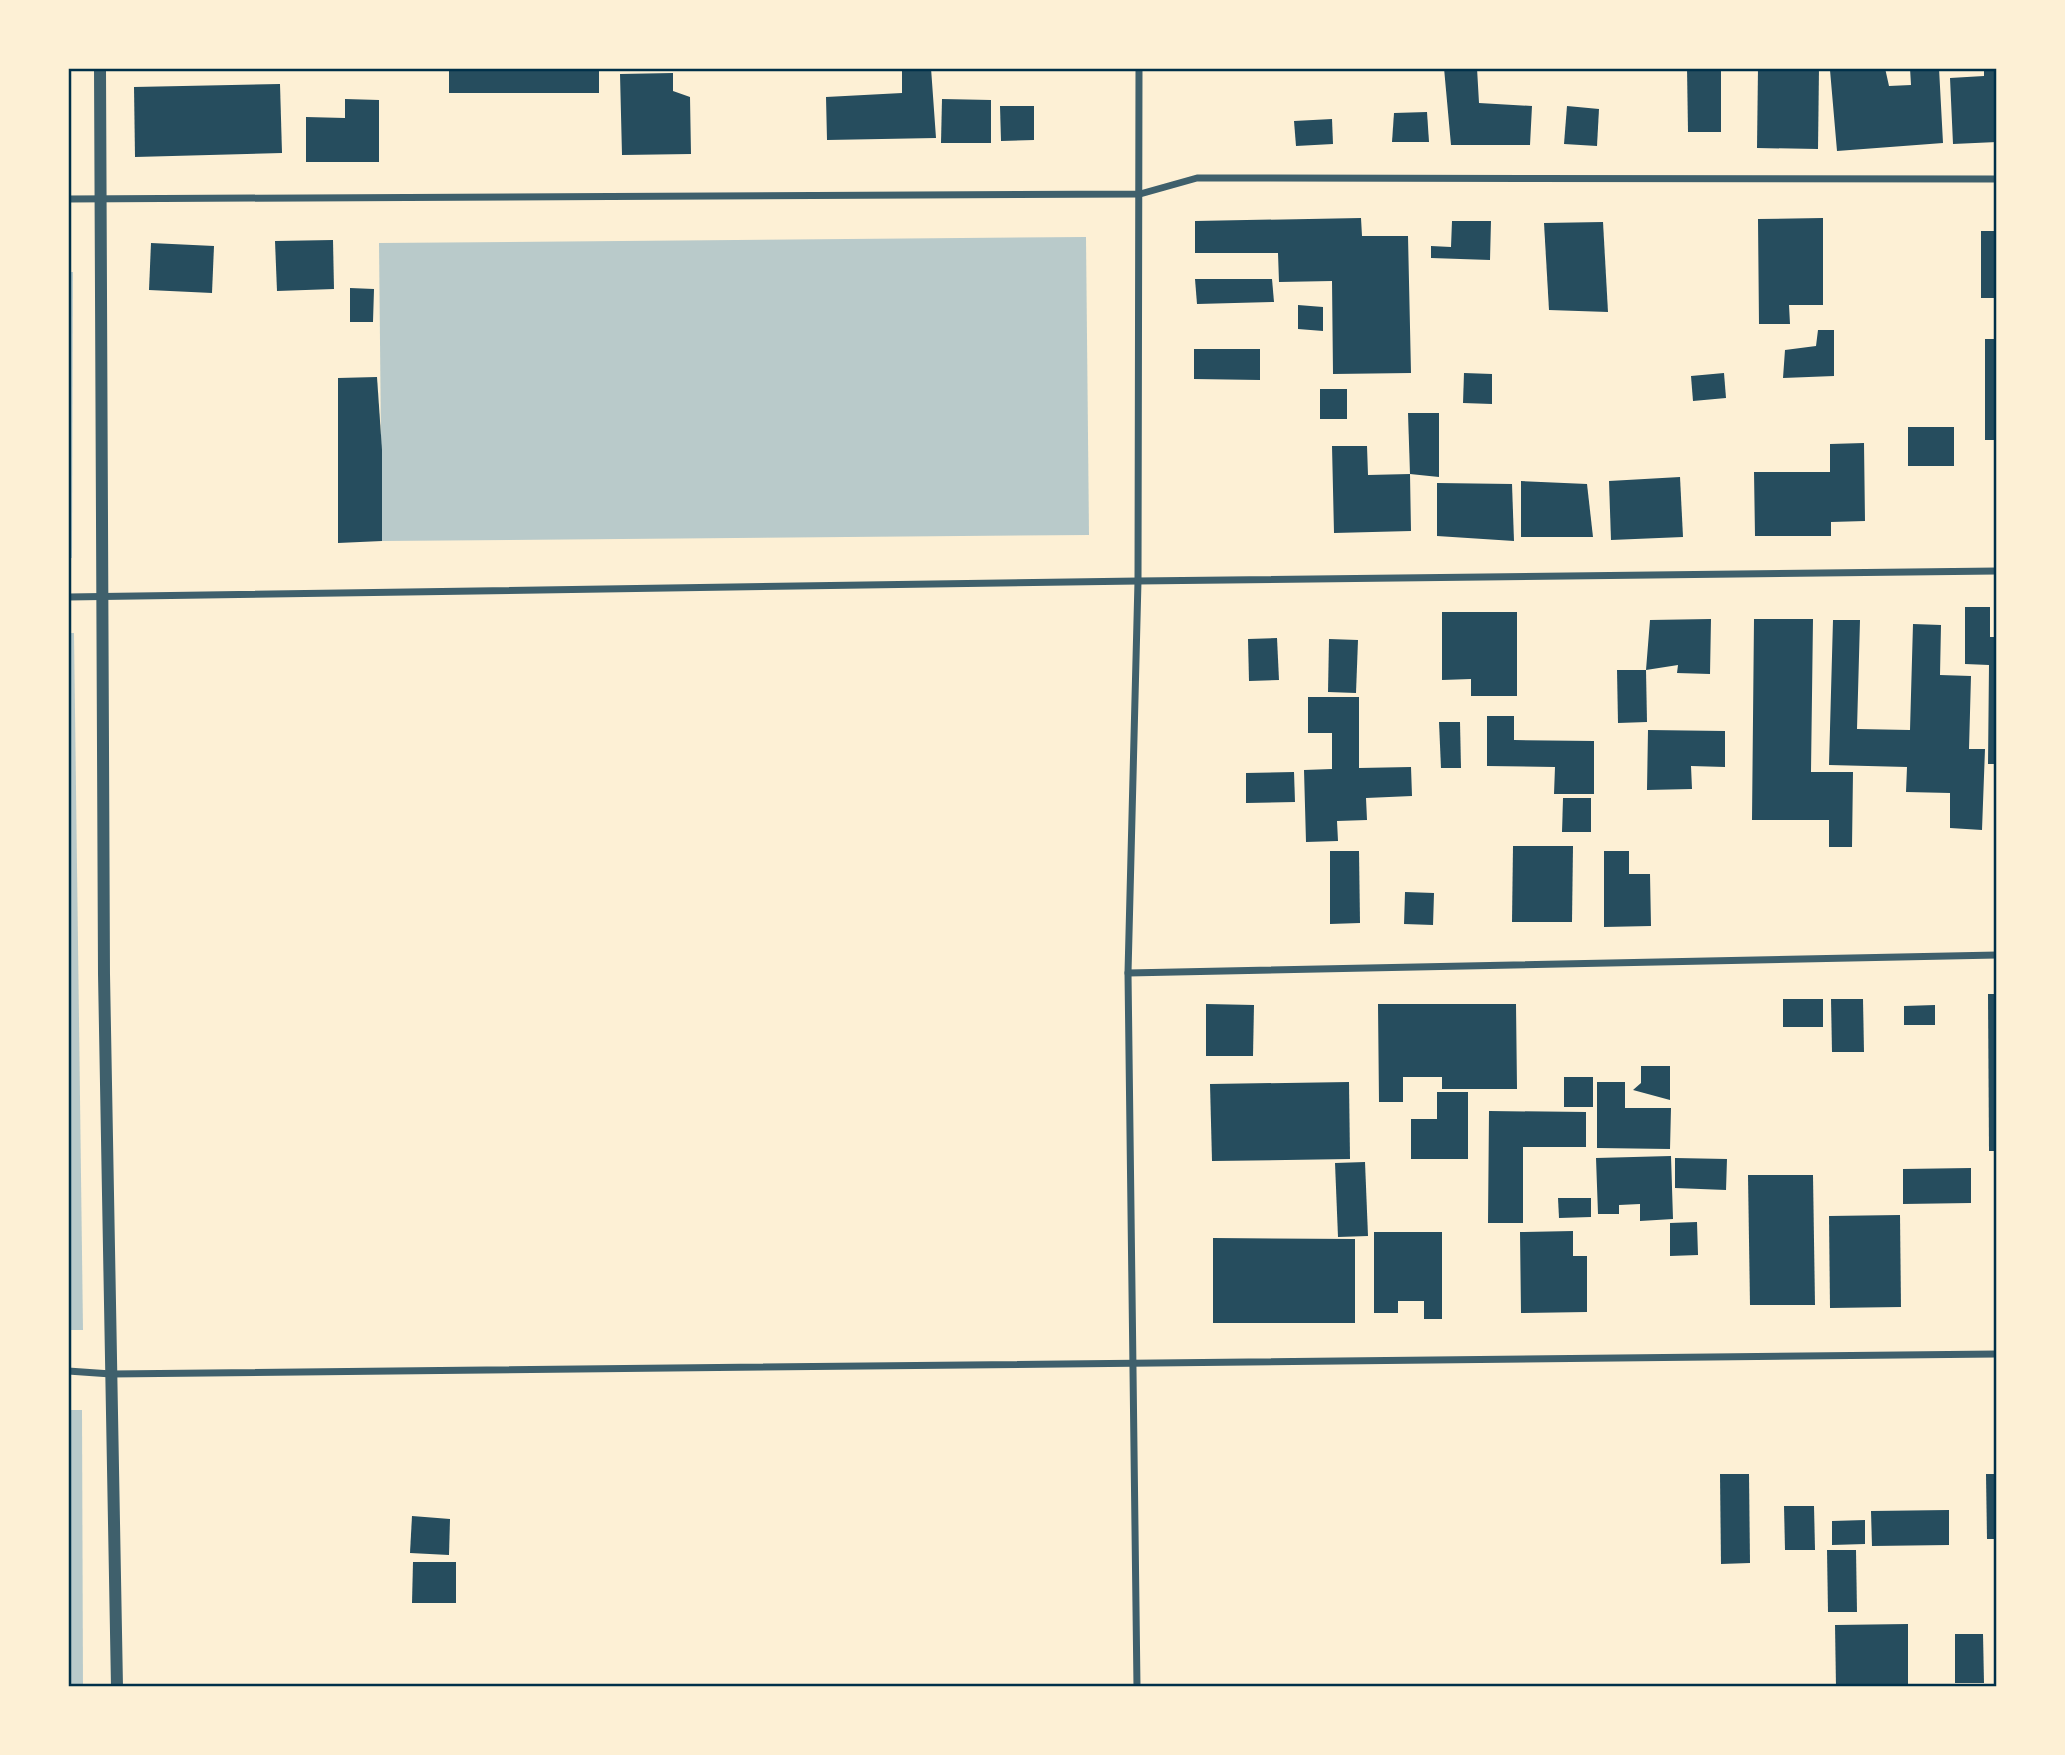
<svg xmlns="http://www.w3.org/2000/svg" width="2065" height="1755" viewBox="0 0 2065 1755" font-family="Lato,sans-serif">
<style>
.green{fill:#b9caca}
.building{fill:#264d5e}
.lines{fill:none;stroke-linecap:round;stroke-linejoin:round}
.minor{stroke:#3f606c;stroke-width:7}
.tertiary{stroke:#3f606c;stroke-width:12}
.neatline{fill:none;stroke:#003049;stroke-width:2.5}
</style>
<rect width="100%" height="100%" fill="#fdf0d5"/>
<!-- green -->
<g class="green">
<polygon points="1086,237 1089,535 382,541 379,243"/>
<polygon points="68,272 73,272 72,558 68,558"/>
<polygon points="68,633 74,633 83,1330 68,1330"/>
<polygon points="68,1410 82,1410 83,1687 68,1687"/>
</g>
<!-- building -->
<g class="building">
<rect x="449" y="68" width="150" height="25"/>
<polygon points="902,68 931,68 936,138 827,140 826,97 902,93"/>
<polygon points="1444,68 1477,68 1479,103 1532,106 1530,145 1451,145"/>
<polygon points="1687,68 1721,68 1721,132 1688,132"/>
<polygon points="1758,68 1819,68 1818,149 1757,148"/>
<polygon points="1849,68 1885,68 1889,86 1911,85 1910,68 1939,68 1943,143 1837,151 1830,70"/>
<polygon points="1984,68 1997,68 1997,142 1953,144 1950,78 1984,76"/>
<polygon points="673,73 673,91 690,97 691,154 622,155 620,74"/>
<polygon points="280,84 282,153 135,157 134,87"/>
<polygon points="345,99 379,100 379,162 306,162 306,117 345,118"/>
<polygon points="942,99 991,100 991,143 941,143"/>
<polygon points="1000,106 1034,106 1034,140 1001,141"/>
<polygon points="1567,106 1599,109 1597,146 1564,144"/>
<polygon points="1427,112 1429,142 1392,142 1394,113"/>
<polygon points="1332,119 1333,144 1296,146 1294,121"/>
<polygon points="1361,218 1362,236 1408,236 1411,373 1333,374 1332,281 1279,282 1278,253 1195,253 1195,221"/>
<polygon points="1823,218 1823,305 1789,305 1790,324 1759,324 1758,219"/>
<polygon points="1452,221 1491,221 1490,260 1431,258 1431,246 1451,247"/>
<polygon points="1603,222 1608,312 1549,310 1544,223"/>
<rect x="1981" y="231" width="16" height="67"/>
<polygon points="333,240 334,289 277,291 275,241"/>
<polygon points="151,243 214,246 212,293 149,290"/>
<polygon points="1195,279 1272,279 1274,302 1197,304"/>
<polygon points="350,288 374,289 373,322 350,322"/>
<polygon points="1298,305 1323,307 1323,331 1298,329"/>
<polygon points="1818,330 1834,330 1834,376 1783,378 1785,350 1816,346"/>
<rect x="1985" y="339" width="12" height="101"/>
<polygon points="1194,349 1260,349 1260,380 1194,379"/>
<polygon points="1464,373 1492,374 1492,404 1463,403"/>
<polygon points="1724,373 1726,398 1693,401 1691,376"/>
<polygon points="377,377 382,450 382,541 338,543 338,378"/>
<rect x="1320" y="389" width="27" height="30"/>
<polygon points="1408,413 1439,413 1439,477 1410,474"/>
<rect x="1908" y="427" width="46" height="39"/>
<polygon points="1864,443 1865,521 1831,522 1831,536 1755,536 1754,472 1830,472 1830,444"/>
<polygon points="1332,446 1367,446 1368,475 1410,474 1411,531 1334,533"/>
<polygon points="1680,477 1683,537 1611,540 1609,481"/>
<polygon points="1521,481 1587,484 1593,537 1521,537"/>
<polygon points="1437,483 1512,484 1514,541 1437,536"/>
<rect x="1994" y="492" width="3" height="41"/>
<polygon points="1965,607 1990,607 1990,637 1997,637 1997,764 1988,764 1989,665 1965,664"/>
<polygon points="1442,612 1517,612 1517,696 1471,696 1471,679 1442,680"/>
<polygon points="1711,619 1710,674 1677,673 1678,665 1646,670 1650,620"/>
<polygon points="1754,619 1813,619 1811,772 1853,772 1852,847 1829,847 1829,820 1752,820"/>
<polygon points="1833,620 1860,620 1857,729 1910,730 1913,624 1941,625 1940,675 1971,676 1969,749 1985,749 1982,830 1950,828 1950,793 1906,792 1907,767 1829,765"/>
<polygon points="1277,638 1279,680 1249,681 1248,639"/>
<polygon points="1329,639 1358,640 1356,693 1328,692"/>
<polygon points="1617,670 1646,670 1647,722 1618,723"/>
<polygon points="1308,697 1359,697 1359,768 1411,767 1412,796 1366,798 1367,820 1337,821 1338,841 1306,842 1304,770 1332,769 1332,733 1308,733"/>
<polygon points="1487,716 1514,716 1514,740 1594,741 1594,794 1554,794 1555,767 1487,766"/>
<polygon points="1439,722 1460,722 1461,768 1441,768"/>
<polygon points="1648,730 1725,731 1725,767 1691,766 1692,789 1647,790"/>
<polygon points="1294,772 1295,802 1246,803 1246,773"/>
<polygon points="1563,798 1591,798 1591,832 1562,832"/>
<polygon points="1513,846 1573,846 1572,922 1512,922"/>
<polygon points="1330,851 1359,851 1360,923 1330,924"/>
<polygon points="1604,851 1629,851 1629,874 1650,874 1651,926 1604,927"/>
<polygon points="1405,892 1434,893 1433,925 1404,924"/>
<polygon points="1988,994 1997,994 1997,1151 1989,1151"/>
<rect x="1783" y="999" width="40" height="28"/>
<polygon points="1831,999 1863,999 1864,1052 1832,1052"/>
<polygon points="1206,1004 1254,1005 1253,1056 1206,1056"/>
<polygon points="1378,1004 1516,1004 1517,1089 1442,1089 1442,1077 1403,1077 1403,1102 1379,1102"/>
<polygon points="1935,1005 1935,1025 1904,1025 1904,1006"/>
<polygon points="1641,1066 1670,1066 1670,1100 1633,1090 1641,1083"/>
<rect x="1564" y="1077" width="29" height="30"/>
<polygon points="1349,1082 1350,1159 1212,1161 1210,1084"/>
<polygon points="1597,1082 1625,1082 1625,1108 1671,1108 1670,1149 1597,1148"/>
<polygon points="1437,1092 1468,1092 1468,1159 1411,1159 1411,1119 1437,1119"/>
<polygon points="1489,1111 1586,1112 1586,1147 1523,1147 1523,1223 1488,1223"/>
<polygon points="1671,1156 1673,1219 1640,1221 1640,1204 1619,1205 1619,1214 1598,1214 1596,1158"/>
<polygon points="1675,1158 1727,1159 1726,1190 1675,1188"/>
<polygon points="1365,1162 1368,1236 1338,1237 1335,1163"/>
<polygon points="1971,1168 1971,1203 1903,1204 1903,1169"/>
<polygon points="1748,1175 1813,1175 1815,1305 1750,1305"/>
<polygon points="1558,1198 1591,1198 1591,1217 1559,1218"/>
<polygon points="1900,1215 1901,1307 1830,1308 1829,1216"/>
<polygon points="1697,1222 1698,1255 1670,1256 1670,1223"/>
<polygon points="1573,1231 1573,1256 1587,1256 1587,1312 1521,1313 1520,1232"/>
<polygon points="1374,1232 1442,1232 1442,1319 1424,1319 1424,1301 1398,1301 1398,1313 1374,1313"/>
<polygon points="1213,1238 1355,1239 1355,1323 1213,1323"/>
<polygon points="1720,1474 1749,1474 1750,1563 1721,1564"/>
<polygon points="1986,1474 1997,1474 1997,1539 1987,1539"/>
<polygon points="1784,1506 1814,1506 1815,1550 1785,1550"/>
<polygon points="1949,1510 1949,1545 1872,1546 1871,1511"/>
<polygon points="412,1516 450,1519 449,1555 410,1553"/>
<polygon points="1865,1520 1865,1544 1832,1545 1832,1521"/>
<polygon points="1827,1550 1856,1550 1857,1612 1828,1612"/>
<polygon points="413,1562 456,1562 456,1603 412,1603"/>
<polygon points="1908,1624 1908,1687 1836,1687 1835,1625"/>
<polygon points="1955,1634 1983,1634 1984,1683 1955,1683"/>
</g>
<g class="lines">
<!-- minor -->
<g class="minor">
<polyline points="68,199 1140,194 1197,178 1997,179"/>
<polyline points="68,597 1138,581 1997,571"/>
<polyline points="1128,973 1997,955"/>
<polyline points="68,1371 111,1374 1997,1354"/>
<polyline points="1137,1687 1128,973 1138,581 1139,68"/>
</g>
<!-- tertiary -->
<polyline class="tertiary" points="100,68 104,974 117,1687"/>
</g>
<!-- border -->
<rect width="2065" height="1755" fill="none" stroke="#fdf0d5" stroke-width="140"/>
<rect x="70" y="70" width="1925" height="1615" class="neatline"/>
</svg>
